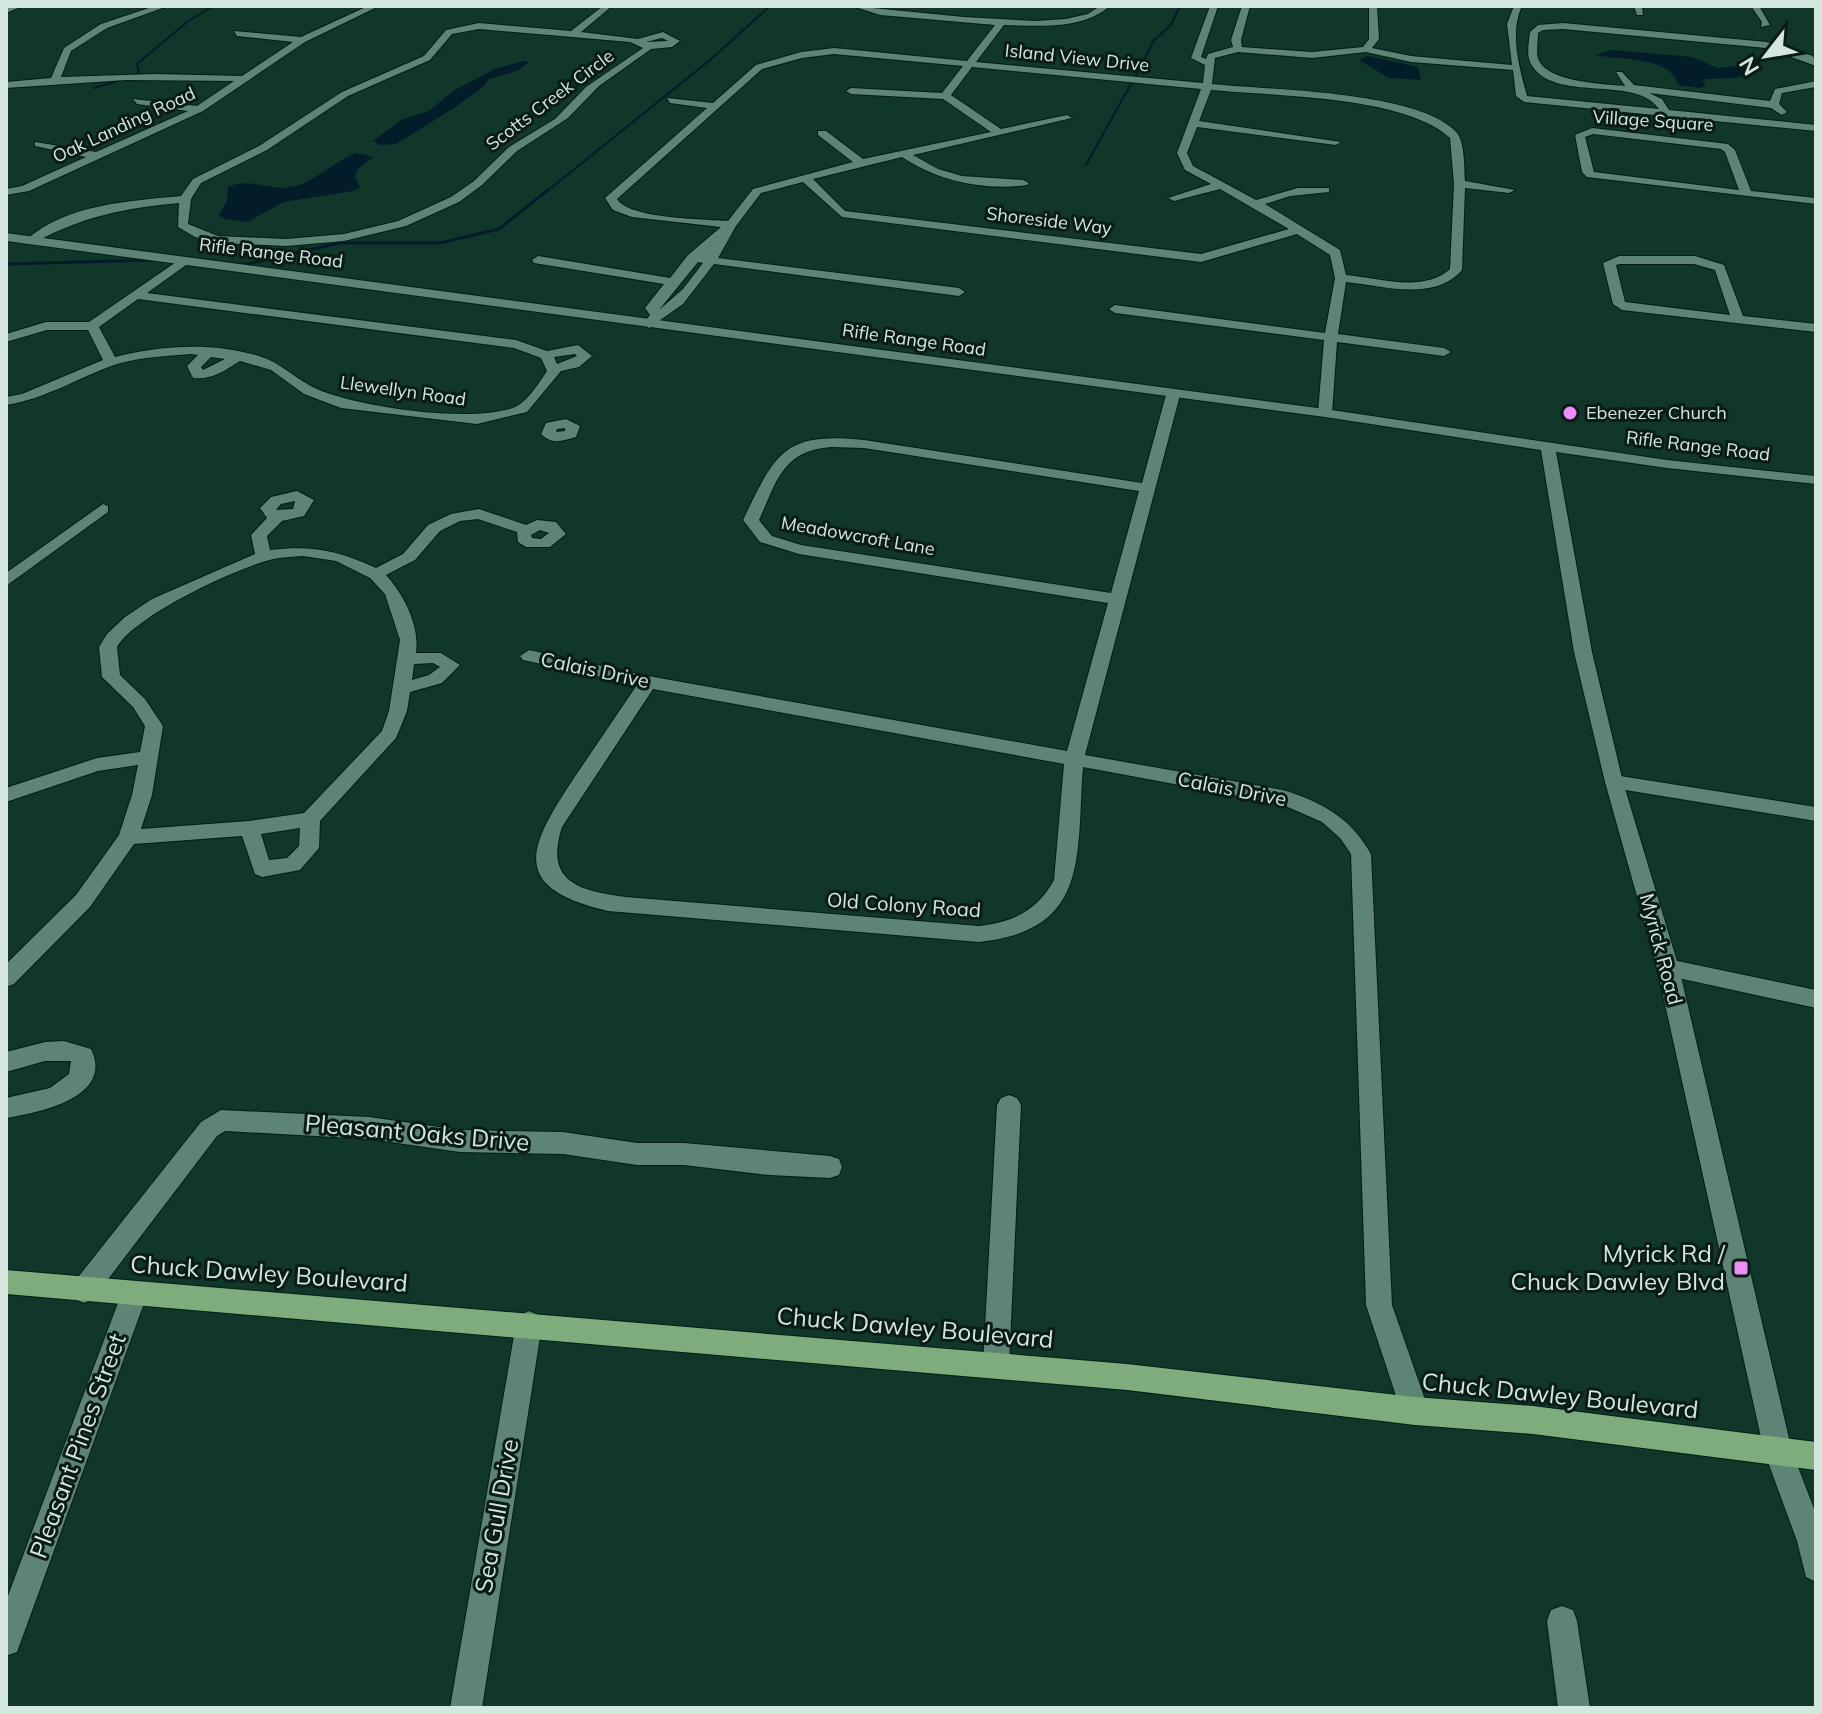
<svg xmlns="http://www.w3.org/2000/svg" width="1822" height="1714" viewBox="0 0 1822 1714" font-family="Mulish,sans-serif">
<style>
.water{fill:#021d29}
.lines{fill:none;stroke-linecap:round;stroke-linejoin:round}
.stream-far1{stroke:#021d29;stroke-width:2}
.stream{stroke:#021d29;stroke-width:3}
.street-casing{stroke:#011d14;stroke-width:2}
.secondary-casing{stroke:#011d14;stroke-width:2}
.primary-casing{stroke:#011d14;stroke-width:2}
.street{fill:#5e8475;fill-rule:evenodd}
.secondary{fill:#5e8475;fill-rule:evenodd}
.primary{fill:#7eac7c;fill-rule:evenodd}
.poi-dot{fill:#ee8cf8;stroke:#0b1b15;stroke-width:3}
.labels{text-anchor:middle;stroke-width:6;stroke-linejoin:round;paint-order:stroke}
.far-street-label{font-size:18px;fill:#d3e7df;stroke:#0b1b15}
.far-poi-label{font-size:18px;fill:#d3e7df;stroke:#0b1b15;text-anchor:start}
.street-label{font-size:20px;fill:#d3e7df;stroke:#0b1b15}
.near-street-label{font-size:24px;fill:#d3e7df;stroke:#0b1b15}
.near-poi-label{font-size:24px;fill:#d3e7df;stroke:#0b1b15;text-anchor:end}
</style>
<rect width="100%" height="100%" fill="#11372b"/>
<!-- water -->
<g class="water">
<path d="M1611 50 1693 57 1717 68 1755 64 1762 66 1737 78 1706 79 1702 81 1706 86 1700 88 1678 85C1672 56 1618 60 1595 55Z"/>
<polygon points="1368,56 1418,67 1421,80 1389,78 1359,60"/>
<polygon points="524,61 529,62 519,70 489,79 482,88 451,110 396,144 380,145 373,141 401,120 429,111 453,91 497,68"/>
<path d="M356 153 373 157 357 170 355 177 360 187 353 191 284 202 247 222 225 219 219 215 227 201 228 187C250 176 272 193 296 186 318 179 335 161 356 153Z"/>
</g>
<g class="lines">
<!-- stream-far1 -->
<g class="stream-far1">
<polyline points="135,74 139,71 137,64 187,22 213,6"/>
<polyline points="1135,77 1154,40 1170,26 1180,6"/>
<polyline points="94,88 127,78"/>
<polyline points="1086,165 1132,82"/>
<polyline points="546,192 710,60 770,6"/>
</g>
<!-- stream -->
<g class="stream">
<polyline points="6,264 153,260"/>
<polyline points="243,265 340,243 440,243 499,229 548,190"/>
</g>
<defs>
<g id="street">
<polygon points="10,6 23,6 6,13 6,7"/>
<polygon points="155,6 168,6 107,28 71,51 61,77 156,74 242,76 293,42 237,36 234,31 301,37 368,6 379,6 305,42 203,111 29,191 6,195 6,189 22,186 86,157 35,146 35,142 96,152 188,111 137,104 133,99 197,106 234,81 126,80 6,88 6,82 51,78 64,48 101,24"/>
<path d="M603 6H612L581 32 638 39 663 32 680 41 672 47 651 49 599 86 568 118 517 151 482 185 459 202 406 226 344 241 286 246 218 243 195 237 178 227 179 203C126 208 83 216 36 242L26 240C66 204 130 201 181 196L193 179 259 146 342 92 424 56 446 30 479 23 571 31ZM479 29 630 42 643 48 586 87 555 119 509 147 474 181 451 197 398 221 344 234 286 239 218 236 188 224 191 199 201 183 267 150 348 96 430 60 452 34ZM662 38 668 41 646 42Z"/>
<path d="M852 6 964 17 1035 21 1066 19 1088 14 1100 6H1110C1082 30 1039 26 1004 25L976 62 1203 83 1205 65 1191 58 1210 6H1218L1201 57 1206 59 1208 54 1233 47 1231 40 1242 6H1250L1241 40 1242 47 1312 52 1363 47 1369 39V6H1377L1379 39 1372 48 1411 56 1512 65 1507 24 1514 6H1522C1509 33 1520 70 1527 96L1659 109C1636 74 1553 104 1531 64 1526 55 1529 42 1530 32L1538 25 1563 23 1767 42 1813 56 1816 66 1766 48 1563 29 1543 30 1538 33C1538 41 1536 51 1538 58 1545 82 1603 84 1625 86L1616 72H1622L1634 85 1770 101 1775 89 1816 81V87L1782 93 1779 104 1787 112 1782 115 1771 108 1649 93 1662 99 1669 110 1816 125V131L1524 102 1516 96 1513 70 1411 62 1366 52 1312 58 1238 52 1215 58 1212 84C1268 90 1421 91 1457 133 1465 143 1464 168 1465 181L1515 190 1509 193 1465 188 1462 270C1434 302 1384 286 1346 282L1338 334 1444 348 1451 352 1444 356 1337 342 1332 413 1325 417 1318 413 1324 340 1115 313 1109 309 1115 305 1325 333 1335 278 1330 255 1297 234 1201 262 842 217 803 182 761 193 736 226 718 258 959 288 965 292 959 296 714 264 683 304 649 328 643 324 650 315 645 308 664 284 534 263 532 260 538 256 670 278 688 255 721 227 632 217 613 210 605 198 707 108 670 103 667 98 713 103 756 65 801 52 834 48 967 61 995 25 880 15ZM834 54 963 66 942 93 851 88 846 91 851 94 943 99 991 132 863 159 826 131H818V135L853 162 753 189 728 221C704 219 629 219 617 199L762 69 802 58ZM972 67 1201 89 1177 153 1185 170 1211 184 1168 198 1174 201 1220 189 1289 229 1201 254 845 211 813 179 902 157C938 181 984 191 1027 185L1029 183 1023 180 962 176 938 169 913 155 1072 118 1067 115 1001 129 951 95ZM1211 90C1273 96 1406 96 1450 138L1454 184 1450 269C1424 293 1379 278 1346 275L1340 250 1265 204 1290 196 1329 192V188H1298L1256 200 1193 166 1187 153 1197 127 1336 145 1341 142 1199 121ZM698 262 703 263 683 289 659 310Z"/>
<polygon points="1634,6 1642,6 1643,15 1637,15"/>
<polygon points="1751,6 1759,6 1770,25 1761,27 1762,22"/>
<path d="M1592 128 1728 144 1735 150 1751 191 1816 198V204L1587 177 1582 172 1575 135ZM1593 134 1721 149 1725 152 1739 190 1594 172 1585 137Z"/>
<path d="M1619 256H1695L1724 265 1743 316 1816 324V332L1622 310 1613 304 1603 263ZM1620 264H1694L1715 270 1730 315 1625 302 1616 265Z"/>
<path d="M182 258 186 259V265L147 293 516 340 547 351 578 345 592 356 579 367 561 371 527 412 477 424 341 408 304 394 271 370 240 361C224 371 212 380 193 378L187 366 198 355 191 354C166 356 141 357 117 364 79 377 46 399 6 405V397L22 394 103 360 88 330H47L6 342V334L46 322H89ZM138 299 514 348 541 358 547 371C539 383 528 401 515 407 474 424 357 407 317 389 296 380 282 363 259 356 213 342 161 345 115 357L99 327ZM575 354 577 356 557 364 554 357ZM211 357 225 359 203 370 201 367Z"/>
<path d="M1173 391 1180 395 1085 755 1283 790C1322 802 1351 818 1371 854L1392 1305 1429 1411 1425 1421 1415 1425 1405 1421 1401 1411 1366 1305 1351 854 1340 838 1322 822 1281 804 1083 767C1076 856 1091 930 979 942L608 911C507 888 529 846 574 778 595 747 616 716 637 685L523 660 520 656 529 650 648 676 1067 751 1108 603 799 554 760 542 743 520C775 454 783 431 864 440L1142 483 1166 395ZM831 447 864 448 1139 491 1111 593 801 545 772 536 759 520C777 481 782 451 831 447ZM653 689 1064 764 1054 880C1037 911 1013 922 979 926L626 897C579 891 544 882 562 827Z"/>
<path d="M566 419 580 426 576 437C562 441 552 445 541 434L546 423ZM565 428V431L556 432 557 429Z"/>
<path d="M297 491 314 500 304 516 282 521 267 536 270 550C312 545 337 550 376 568L403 554 428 525 451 514 479 509 526 525 537 520 556 522 566 534 550 547H526L518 542 517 532 478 519 460 521 440 531 415 560 386 575C404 595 420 626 416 653H441L460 665 442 683 410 692 407 711 396 738 320 821 319 848 300 870 262 877 255 874 242 836 134 844 90 907 14 984 6 987V964L76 895 119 835 132 795 138 765 98 771 6 802V788L97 758 140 752 145 726 133 707 102 677 99 647 107 634 125 617 152 599 255 554 251 535 267 518 260 508 271 497ZM295 501 293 509 276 510 281 504ZM540 530 549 533 541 539 532 538 531 535ZM303 556 336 561 370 578 385 594 400 640 389 711 382 731 304 813 249 821 141 829 152 795 163 726 145 699 120 675 117 647C135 616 230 571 266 561 277 557 291 557 303 556ZM433 663 440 667 429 675 412 680 414 664ZM300 828 299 846 287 858 269 860 261 834Z"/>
<polygon points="103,504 108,506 108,512 6,586 6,573"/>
<polygon points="1614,775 1816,807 1816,821 1607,787 1605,782 1607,777"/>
<polygon points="1668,959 1816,990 1816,1008 1660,974 1657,968 1660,962"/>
<path d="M64 1041 91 1049C115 1098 37 1113 6 1118V1098L50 1088 69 1074 71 1061H45L6 1072V1052L45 1042Z"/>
<polygon points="1009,1095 1017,1098 1021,1105 1009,1365 1005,1374 996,1378 987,1374 983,1365 997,1105 1001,1098"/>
<polygon points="221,1110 369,1117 460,1130 563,1132 637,1143 684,1143 830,1156 839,1159 842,1167 839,1175 830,1178 769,1175 684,1165 637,1165 563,1154 460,1152 369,1139 225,1131 217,1136 93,1299 84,1303 75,1299 71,1290 75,1281 201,1122"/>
<polygon points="134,1282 143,1286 147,1295 21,1641 17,1652 6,1656 6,1601 121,1295 125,1286"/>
<polygon points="529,1311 538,1315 542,1324 482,1708 450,1708 516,1324 520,1315"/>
<polygon points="1778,1437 1788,1441 1816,1514 1816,1582 1806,1577 1797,1541 1764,1451 1768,1441"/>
<polygon points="1562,1606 1573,1610 1577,1621 1590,1708 1558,1708 1547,1621 1551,1610"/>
</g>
<polygon id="secondary" points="6,233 1325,409 1667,460 1816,476 1816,484 1667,468 1556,452 1592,652 1623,782 1679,968 1792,1451 1788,1461 1778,1465 1768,1461 1764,1451 1657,968 1605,782 1574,652 1541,450 1325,417 6,241"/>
<polygon id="primary" points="6,1270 1127,1364 1415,1397 1533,1406 1816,1442 1816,1470 1533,1434 1415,1425 1127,1390 6,1294"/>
</defs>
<!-- street casing -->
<use href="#street" class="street-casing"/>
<!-- secondary casing -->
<use href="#secondary" class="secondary-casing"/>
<!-- primary casing -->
<use href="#primary" class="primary-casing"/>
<!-- street -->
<use href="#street" class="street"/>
<!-- secondary -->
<use href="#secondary" class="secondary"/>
<!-- primary -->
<use href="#primary" class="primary"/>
</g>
<!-- markers -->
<g class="poi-dot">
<circle cx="1570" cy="413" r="8"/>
<rect x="1733" y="1260" width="16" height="16" rx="4"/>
</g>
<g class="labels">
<!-- far-street labels -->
<g class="far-street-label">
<text transform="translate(1077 58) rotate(6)" y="6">Island View Drive</text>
<text transform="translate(550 100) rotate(-37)" y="6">Scotts Creek Circle</text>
<text transform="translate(1653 121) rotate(4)" y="6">Village Square</text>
<text transform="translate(124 125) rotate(-25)" y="6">Oak Landing Road</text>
<text transform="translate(1049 221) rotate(7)" y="6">Shoreside Way</text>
<text transform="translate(271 253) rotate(7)" y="6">Rifle Range Road</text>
<text transform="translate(914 340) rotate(8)" y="6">Rifle Range Road</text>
<text transform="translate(403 391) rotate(8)" y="6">Llewellyn Road</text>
<text transform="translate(1698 446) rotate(7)" y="6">Rifle Range Road</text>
<text transform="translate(858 536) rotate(10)" y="6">Meadowcroft Lane</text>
</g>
<!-- far-poi labels -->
<g class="far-poi-label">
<text x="1586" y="419">Ebenezer Church</text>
</g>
<!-- street labels -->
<g class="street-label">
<text transform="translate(595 670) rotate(12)" y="7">Calais Drive</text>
<text transform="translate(1232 789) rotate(11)" y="7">Calais Drive</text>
<text transform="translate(904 905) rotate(4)" y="7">Old Colony Road</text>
<text transform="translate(1661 949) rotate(75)" y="7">Myrick Road</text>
</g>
<!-- near-street labels -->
<g class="near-street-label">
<text transform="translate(417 1133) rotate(5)" y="8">Pleasant Oaks Drive</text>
<text transform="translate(269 1274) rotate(4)" y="8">Chuck Dawley Boulevard</text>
<text transform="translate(915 1328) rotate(5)" y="8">Chuck Dawley Boulevard</text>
<text transform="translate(1560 1396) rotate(6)" y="8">Chuck Dawley Boulevard</text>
<text transform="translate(78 1446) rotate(-70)" y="8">Pleasant Pines Street</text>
<text transform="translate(497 1516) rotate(-80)" y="8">Sea Gull Drive</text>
</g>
<!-- near-poi labels -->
<g class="near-poi-label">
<text x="1725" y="1262">Myrick Rd /<tspan x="1725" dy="28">Chuck Dawley Blvd</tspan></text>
</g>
</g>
<!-- border -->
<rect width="1822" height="1714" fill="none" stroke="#d3e7df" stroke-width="16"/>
<!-- north arrow -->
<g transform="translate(1766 56) rotate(239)" stroke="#0b1b15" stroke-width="6" paint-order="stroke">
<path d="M0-6L14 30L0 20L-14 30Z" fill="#d3e7df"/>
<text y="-12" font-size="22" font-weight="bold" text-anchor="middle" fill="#d3e7df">N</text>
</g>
</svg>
